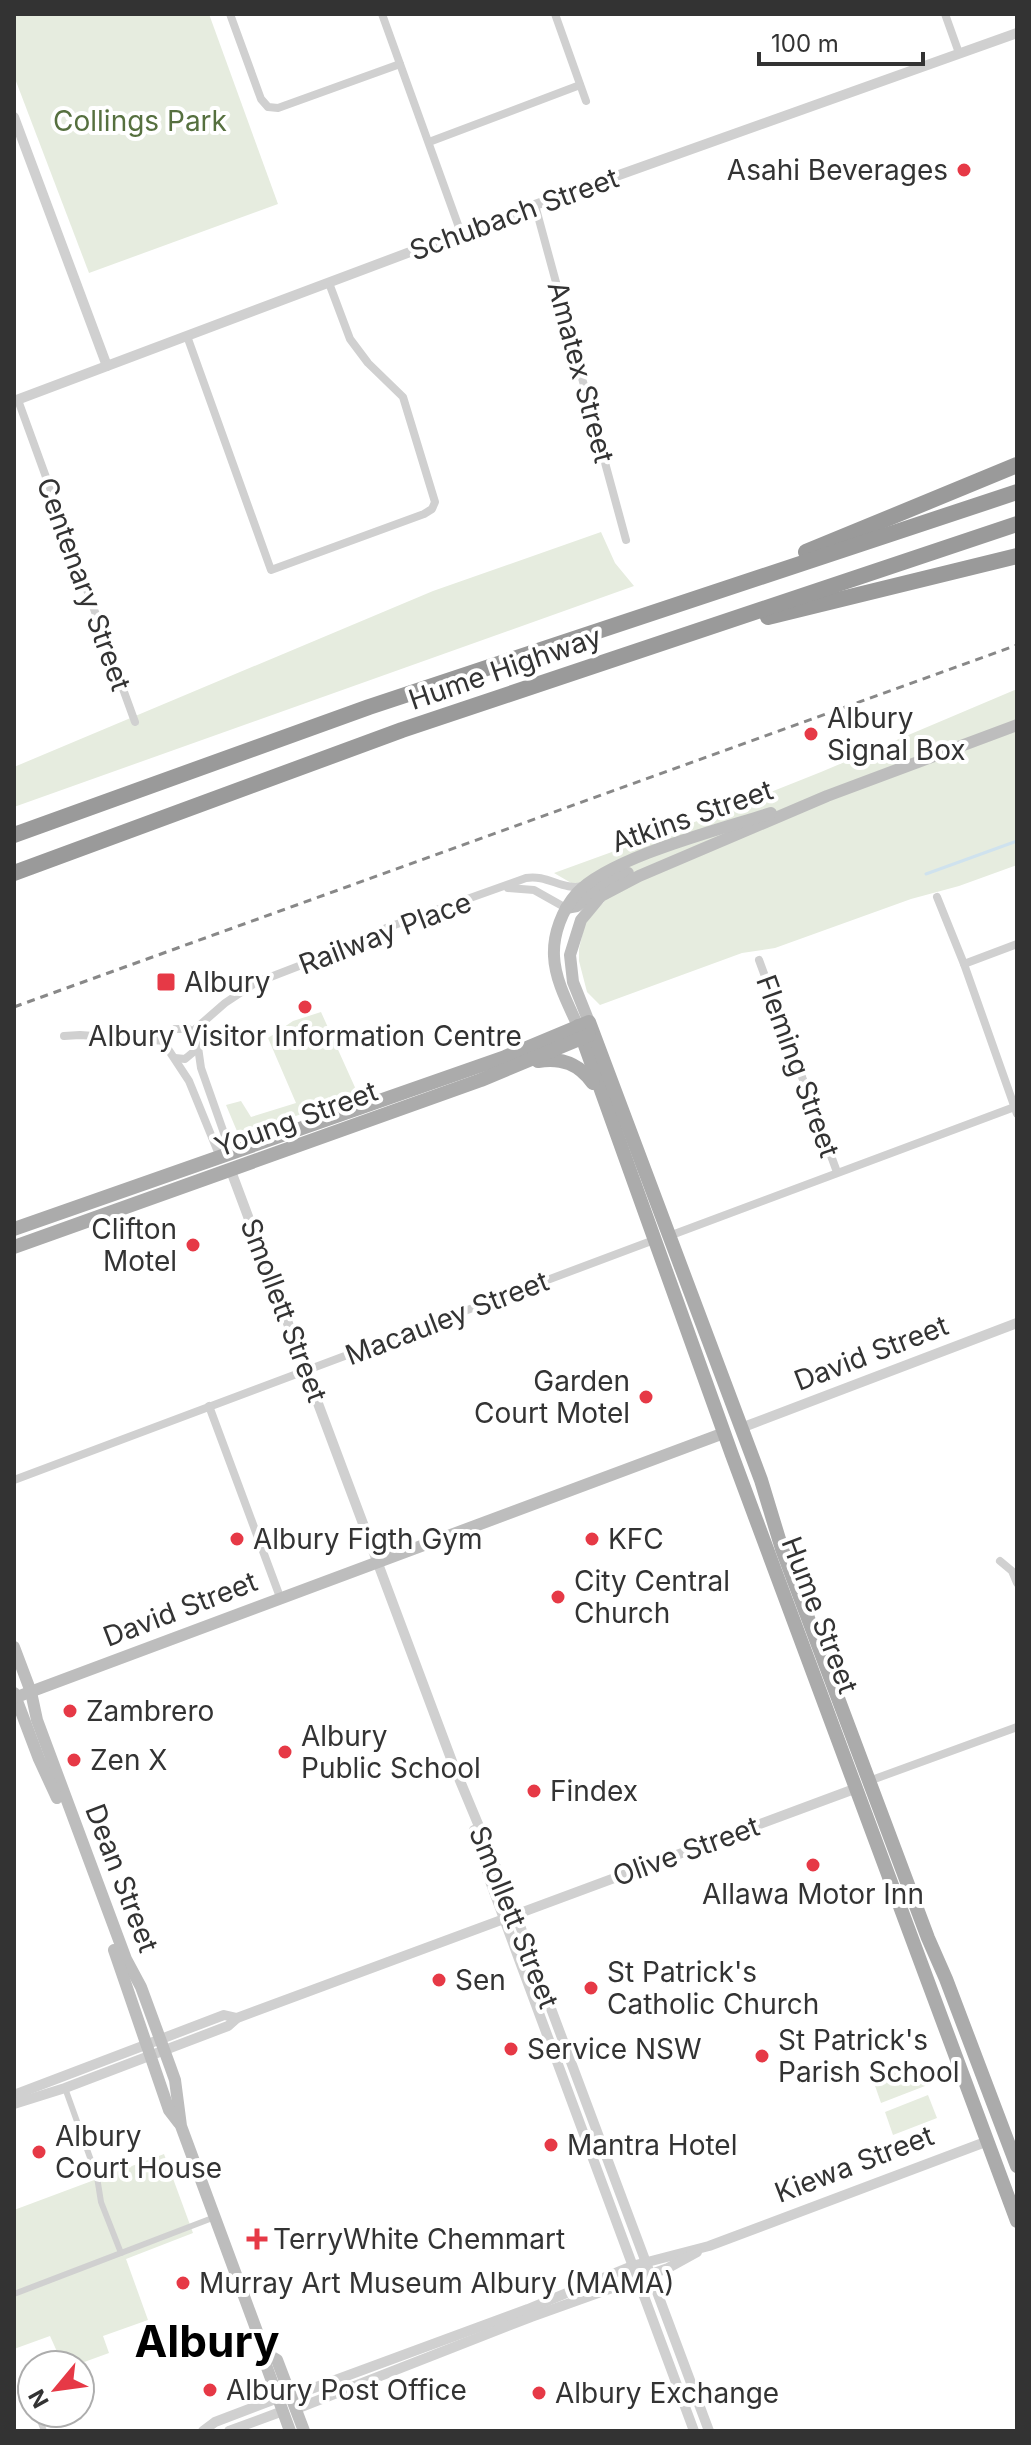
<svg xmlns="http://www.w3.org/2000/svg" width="1031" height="2445" viewBox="0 0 1031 2445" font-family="Inter,sans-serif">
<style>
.green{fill:#e6ecdf}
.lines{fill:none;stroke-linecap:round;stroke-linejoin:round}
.stream{stroke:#cfe2ee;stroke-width:3}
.pedestrian{stroke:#d0d0d0;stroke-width:6}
.minor{stroke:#d0d0d0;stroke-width:8}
.tertiary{stroke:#d0d0d0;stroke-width:10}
.secondary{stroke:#bdbdbd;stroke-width:12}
.primary{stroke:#ababab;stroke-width:14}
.motorway{stroke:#9a9a9a;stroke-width:16}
.rail{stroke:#888;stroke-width:3;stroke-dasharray:8 6;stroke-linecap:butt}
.poi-dot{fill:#e63946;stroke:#fff;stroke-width:3}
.labels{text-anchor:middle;stroke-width:8;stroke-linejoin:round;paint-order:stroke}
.park-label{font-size:28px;fill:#56703f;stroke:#fff}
.poi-label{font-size:28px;fill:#333;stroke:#fff;text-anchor:start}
.street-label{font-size:28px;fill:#333;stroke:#fff}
.town-label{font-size:44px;font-weight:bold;fill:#000;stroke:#fff}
</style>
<rect width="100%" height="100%" fill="#fff"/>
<!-- green -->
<g class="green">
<polygon points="14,14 209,14 278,204 89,273 14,76"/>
<polygon points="601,532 615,563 634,586 14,807 14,767 433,591"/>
<polygon points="1017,689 1017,865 959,886 911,899 775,948 742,953 600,1005 587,992 579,961 579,949 585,923 604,902 554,873 700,820 821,772"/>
<polygon points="321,1012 358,1094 239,1136 226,1105 241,1101 251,1117 296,1103 268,1038 293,1021"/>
<polygon points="916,2063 925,2086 881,2103 873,2080"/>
<polygon points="928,2095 937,2118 893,2135 885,2112"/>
<polygon points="164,2154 193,2233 126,2259 148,2320 103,2336 109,2353 76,2365 63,2365 50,2336 14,2349 14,2210"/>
</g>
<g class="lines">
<!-- stream -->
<polyline class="stream" points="926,874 1017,841"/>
<!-- pedestrian -->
<g class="pedestrian">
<polyline points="65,2088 97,2177 101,2202 121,2253"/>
<polyline points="14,2294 215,2217"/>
<polyline points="29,2382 32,2399"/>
<polyline points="37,2413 44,2431"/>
</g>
<!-- minor -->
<g class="minor">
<polyline points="230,14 261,99 268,107 278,108 400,64"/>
<polyline points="382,14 461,233"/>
<polyline points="555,14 586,101"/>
<polyline points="945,14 959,53"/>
<polyline points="429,142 580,85"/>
<polyline points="535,205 626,540"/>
<polyline points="187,336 271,570 424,514 432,509 435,502 403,397 368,363 350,339 329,283"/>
<polyline points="18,400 135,722"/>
<polyline points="508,888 534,890 566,908"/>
<polyline points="937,897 964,964 1017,1114"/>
<polyline points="759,960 837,1172"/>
<polyline points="964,964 1017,944"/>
<path d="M193 1031 225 1003 255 983 343 949 386 928 526 878C547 874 563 891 583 886"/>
<polyline points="64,1036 80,1035 166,1041"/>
<polyline points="175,1058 185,1059 197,1049"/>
<polyline points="220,1157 189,1081 166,1046 168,1036 175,1029 189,1029 197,1040 201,1068 231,1153"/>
<polyline points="669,1236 1017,1106"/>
<polyline points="209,1406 280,1597"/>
<polyline points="14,1480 654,1240"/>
<polyline points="1000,1561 1012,1571 1017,1583"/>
<polyline points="869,1781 1017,1727"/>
</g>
<!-- tertiary -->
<g class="tertiary">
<polyline points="14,117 107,366"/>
<polyline points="14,401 535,205 1017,33"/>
<polyline points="231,1171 453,1764 516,1915 709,2431"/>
<polyline points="741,1428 1017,1323"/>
<polyline points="474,1830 490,1881 694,2431"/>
<polyline points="14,2095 224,2015 237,2018"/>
<polyline points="14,2104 65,2088 228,2026 237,2018 857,1788"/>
<polyline points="292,2396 528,2309 632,2266 709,2246 988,2141"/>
<polyline points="296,2409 531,2317 668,2268 697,2252"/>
<polyline points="203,2431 215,2422 278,2398"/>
<polyline points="229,2431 283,2411"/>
</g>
<!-- secondary -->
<g class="secondary">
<polyline points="566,908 577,906 601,886 628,873"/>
<polyline points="589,1022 573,982 570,955 581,920 601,896 639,876 827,796 1017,725"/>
<path d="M578 1026C568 1004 555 980 554 956 553 934 562 910 577 893 610 857 722 829 771 813"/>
<polyline points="14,1647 31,1692 37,1720 126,1959 141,1987 170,2066 175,2080 181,2126 265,2353 266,2365 290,2431"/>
<polyline points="14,1693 39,1759 57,1798"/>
<polyline points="14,1698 724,1433"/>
<polyline points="114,1950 169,2110 179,2123"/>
<polyline points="265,2353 277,2360 304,2431"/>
</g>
<!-- primary -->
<g class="primary">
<polyline points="578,1026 732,1455 1017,2221"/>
<path d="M538 1061C562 1057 579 1064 593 1083"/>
<polyline points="14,1229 505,1057 589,1022 761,1480 782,1549 928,1938 946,1979 1017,2166"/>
<polyline points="14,1247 481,1080 589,1035"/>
</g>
<!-- motorway -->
<g class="motorway">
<polyline points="806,552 1017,465"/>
<polyline points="768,617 1017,556"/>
<polyline points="14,835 369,707 1017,492"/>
<polyline points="14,873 402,730 1017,524"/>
</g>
<!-- rail -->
<polyline class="rail" points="14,1007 1017,645"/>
</g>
<!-- markers -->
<g class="poi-dot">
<circle cx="964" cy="170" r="8"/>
<circle cx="811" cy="734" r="8"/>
<rect x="156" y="972" width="20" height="20" rx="4"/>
<circle cx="305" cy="1007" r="8"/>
<circle cx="193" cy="1245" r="8"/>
<circle cx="646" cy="1397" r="8"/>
<circle cx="237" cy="1539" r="8"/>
<circle cx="592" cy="1539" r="8"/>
<circle cx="558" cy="1597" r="8"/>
<circle cx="70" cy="1711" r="8"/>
<circle cx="285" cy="1752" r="8"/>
<circle cx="74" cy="1760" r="8"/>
<circle cx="534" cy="1791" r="8"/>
<circle cx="813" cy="1865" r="8"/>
<circle cx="439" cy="1980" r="8"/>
<circle cx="591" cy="1988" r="8"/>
<circle cx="511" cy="2049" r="8"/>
<circle cx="762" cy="2056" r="8"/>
<circle cx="551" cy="2145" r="8"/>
<circle cx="39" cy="2152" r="8"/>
<path d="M253 2227h8v8h8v8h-8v8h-8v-8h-8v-8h8z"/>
<circle cx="183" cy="2283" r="8"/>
<circle cx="210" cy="2390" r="8"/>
<circle cx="539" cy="2393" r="8"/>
</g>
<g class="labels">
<!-- park labels -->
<g class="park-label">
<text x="140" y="131">Collings Park</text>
</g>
<!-- poi labels -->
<g class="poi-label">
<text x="948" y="180" text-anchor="end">Asahi Beverages</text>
<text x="827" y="728">Albury<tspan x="827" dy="32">Signal Box</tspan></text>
<text x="184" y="992">Albury</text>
<text x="305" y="1046" text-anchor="middle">Albury Visitor Information Centre</text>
<text x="177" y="1239" text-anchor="end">Clifton<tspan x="177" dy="32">Motel</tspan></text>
<text x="630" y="1391" text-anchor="end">Garden<tspan x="630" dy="32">Court Motel</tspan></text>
<text x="253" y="1549">Albury Figth Gym</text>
<text x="608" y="1549">KFC</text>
<text x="574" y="1591">City Central<tspan x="574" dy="32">Church</tspan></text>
<text x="86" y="1721">Zambrero</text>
<text x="301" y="1746">Albury<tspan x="301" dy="32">Public School</tspan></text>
<text x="90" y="1770">Zen X</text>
<text x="550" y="1801">Findex</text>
<text x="813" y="1904" text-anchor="middle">Allawa Motor Inn</text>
<text x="607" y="1982">St Patrick's<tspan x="607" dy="32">Catholic Church</tspan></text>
<text x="455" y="1990">Sen</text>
<text x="778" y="2050">St Patrick's<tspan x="778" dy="32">Parish School</tspan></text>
<text x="527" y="2059">Service NSW</text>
<text x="55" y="2146">Albury<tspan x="55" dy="32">Court House</tspan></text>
<text x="567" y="2155">Mantra Hotel</text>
<text x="273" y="2249">TerryWhite Chemmart</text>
<text x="199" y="2293">Murray Art Museum Albury (MAMA)</text>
<text x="226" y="2400">Albury Post Office</text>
<text x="555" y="2403">Albury Exchange</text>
</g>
<!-- street labels -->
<g class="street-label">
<text transform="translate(514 214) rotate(-20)" y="10">Schubach Street</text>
<text transform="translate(581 372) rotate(75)" y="10">Amatex Street</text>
<text transform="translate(84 584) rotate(70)" y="10">Centenary Street</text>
<text transform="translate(505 668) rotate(-19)" y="10">Hume Highway</text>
<text transform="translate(692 816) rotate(-19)" y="10">Atkins Street</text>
<text transform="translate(385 933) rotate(-21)" y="10">Railway Place</text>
<text transform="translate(798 1066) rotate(70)" y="10">Fleming Street</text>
<text transform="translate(296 1119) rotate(-20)" y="10">Young Street</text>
<text transform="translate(284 1310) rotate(69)" y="10">Smollett Street</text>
<text transform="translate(447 1318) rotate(-21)" y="10">Macauley Street</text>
<text transform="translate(871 1353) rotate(-21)" y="10">David Street</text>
<text transform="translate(180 1609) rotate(-21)" y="10">David Street</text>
<text transform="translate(820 1615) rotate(69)" y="10">Hume Street</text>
<text transform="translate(686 1851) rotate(-20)" y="10">Olive Street</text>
<text transform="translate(122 1878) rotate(69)" y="10">Dean Street</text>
<text transform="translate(514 1917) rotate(68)" y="10">Smollett Street</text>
<text transform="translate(854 2164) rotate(-21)" y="10">Kiewa Street</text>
</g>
<!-- town labels -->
<g class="town-label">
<text x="207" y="2357">Albury</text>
</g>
</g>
<!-- border -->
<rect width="1031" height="2445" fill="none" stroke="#333333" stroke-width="32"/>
<!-- north arrow -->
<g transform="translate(56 2389) rotate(241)"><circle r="38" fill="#ffffff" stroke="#adadad" stroke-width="2"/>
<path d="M0-6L14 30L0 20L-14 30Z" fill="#e63946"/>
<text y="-12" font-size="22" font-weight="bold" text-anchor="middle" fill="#333333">N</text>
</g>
<!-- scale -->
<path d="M759 52v12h164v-12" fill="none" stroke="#333333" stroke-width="4"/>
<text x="771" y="52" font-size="24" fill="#333333" stroke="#ffffff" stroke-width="6" paint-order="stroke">100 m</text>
</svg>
